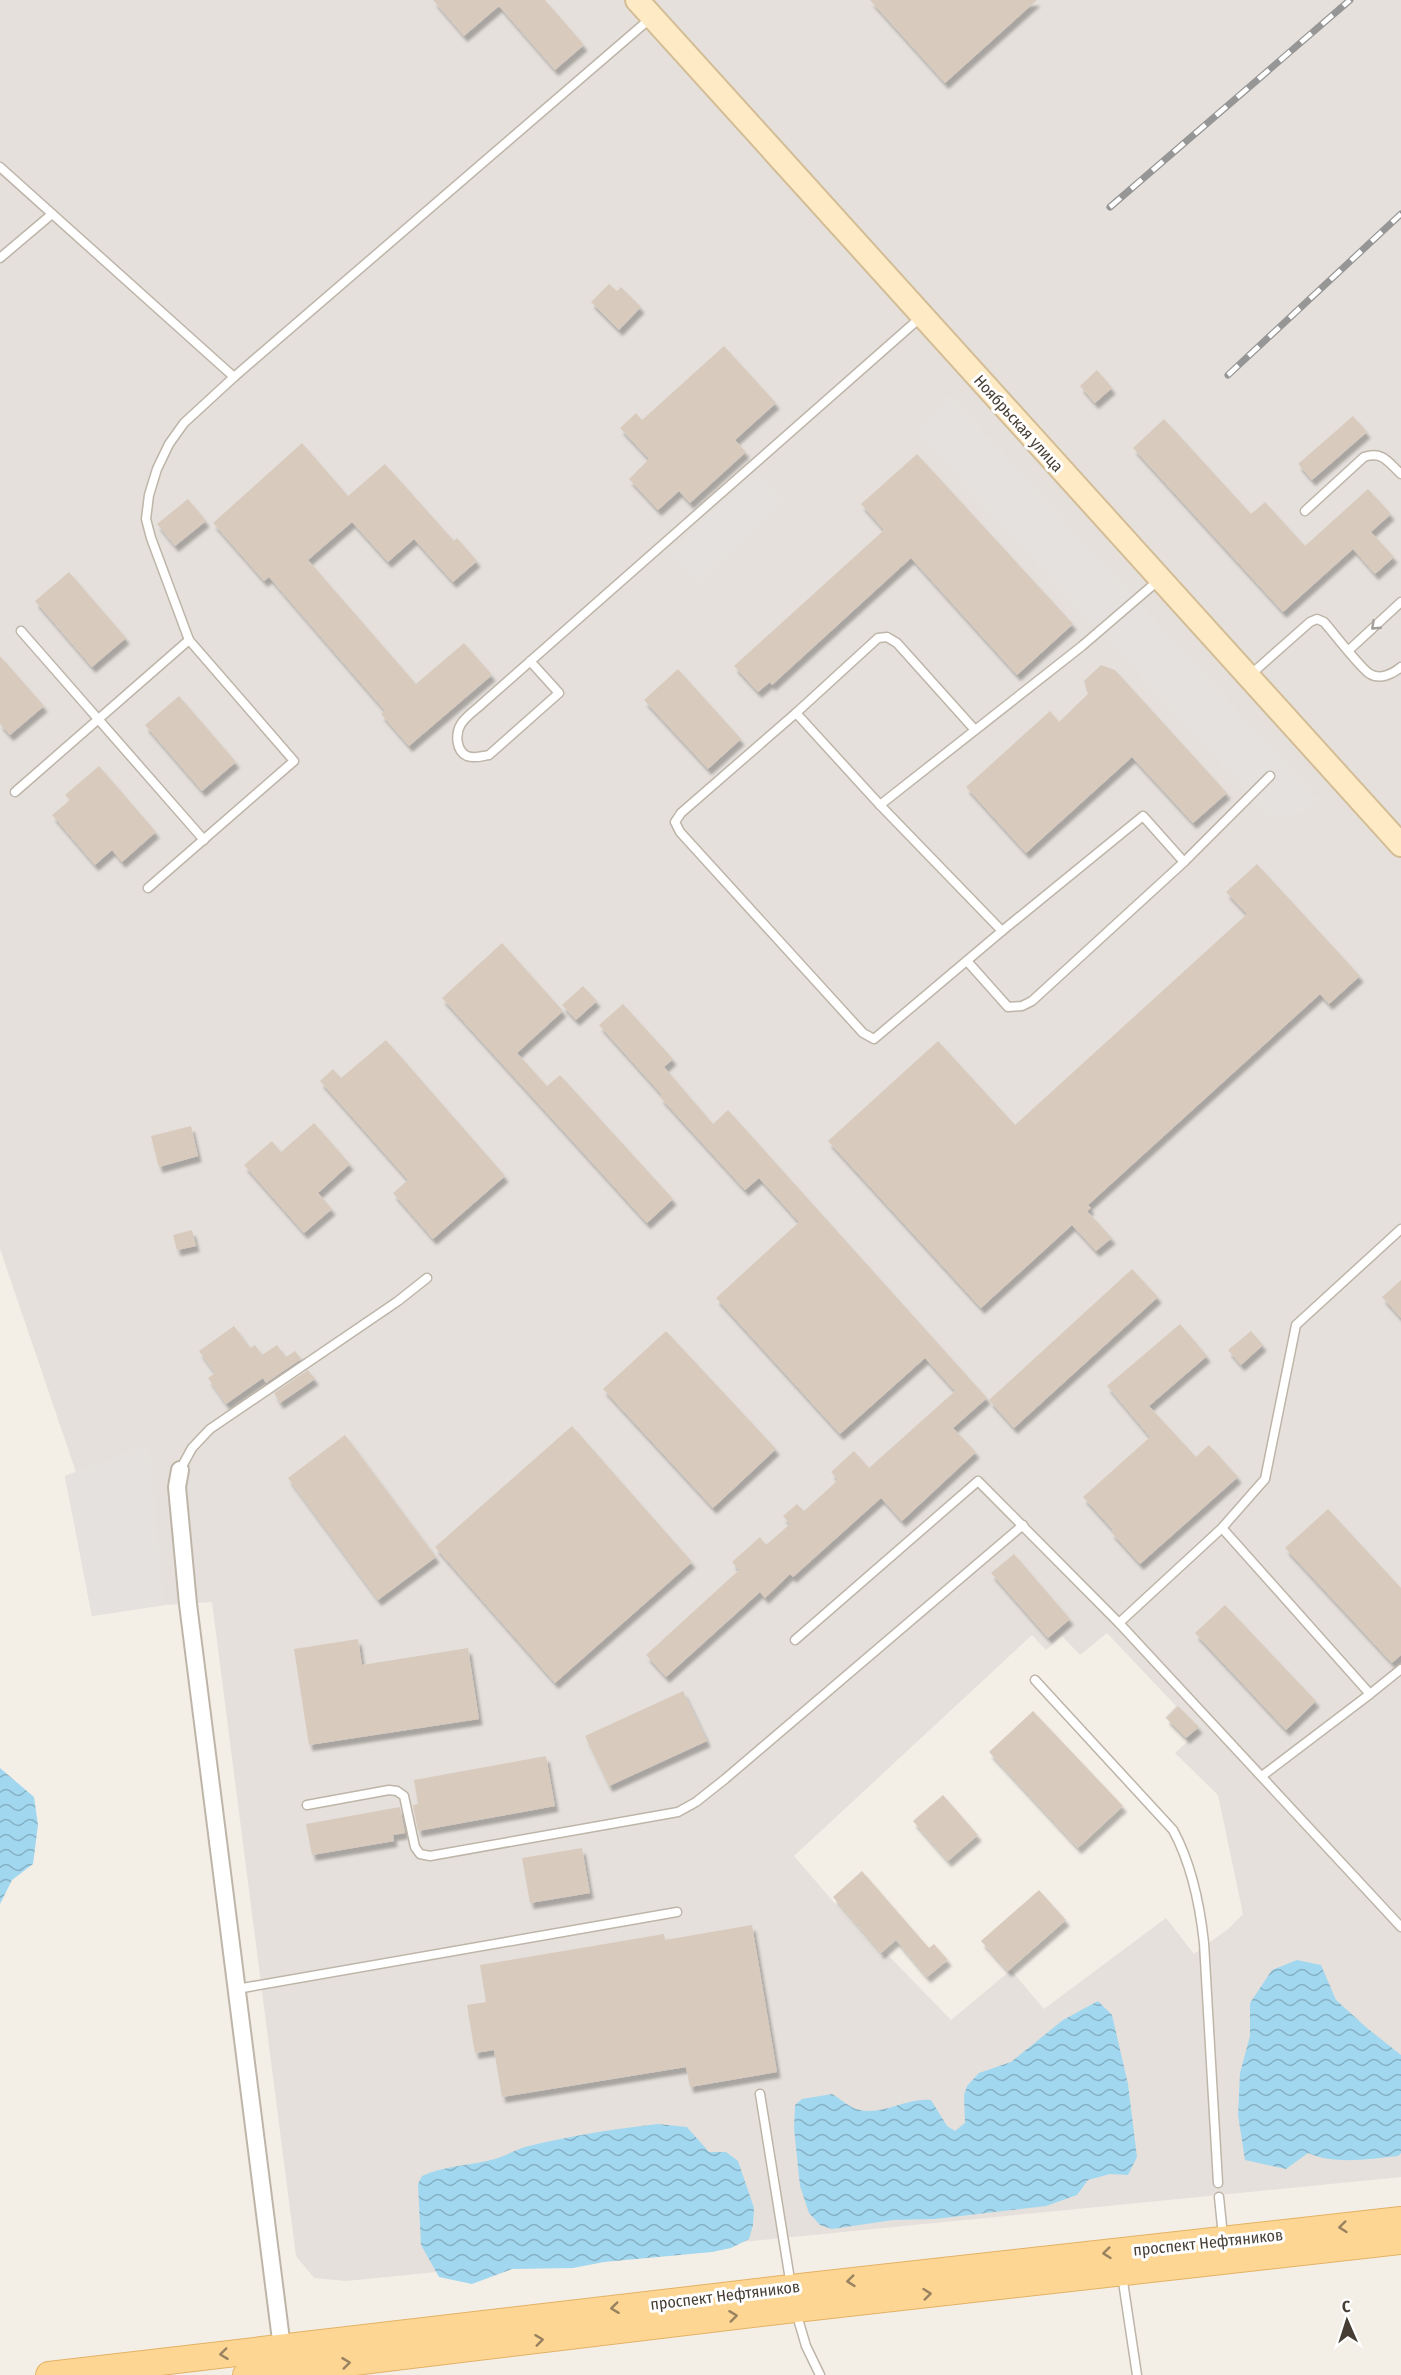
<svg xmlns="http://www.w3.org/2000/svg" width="1401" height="2375" viewBox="0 0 1401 2375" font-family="'Fira Sans Condensed',sans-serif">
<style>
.industrial{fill:#e5e0db;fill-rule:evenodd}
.parking{fill:#e4e1de}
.water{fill:url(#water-waves)}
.building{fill:#d8cbbe;filter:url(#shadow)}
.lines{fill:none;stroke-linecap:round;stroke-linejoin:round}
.lane-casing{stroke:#beb5a9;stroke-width:11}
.street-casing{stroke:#beb5a9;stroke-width:20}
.secondary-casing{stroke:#d3bd96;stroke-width:26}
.primary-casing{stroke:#e3b264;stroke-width:28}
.lane{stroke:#fff;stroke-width:8}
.street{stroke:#fff;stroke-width:16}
.secondary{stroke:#feebc5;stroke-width:22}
.primary{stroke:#fed694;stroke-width:26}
.rail-casing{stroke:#969696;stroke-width:7}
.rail{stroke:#fff;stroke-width:4.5;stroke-dasharray:14;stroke-linecap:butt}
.oneway{stroke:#a29e9a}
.oneway2{stroke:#998260}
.labels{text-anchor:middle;stroke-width:6;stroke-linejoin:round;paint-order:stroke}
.street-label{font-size:16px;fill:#463e35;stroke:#fff}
</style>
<defs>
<pattern id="water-waves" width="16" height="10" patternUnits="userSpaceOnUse" patternTransform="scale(1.5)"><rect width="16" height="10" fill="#a2d7f0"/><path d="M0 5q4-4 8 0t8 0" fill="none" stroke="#86b0c3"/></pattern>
<filter id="shadow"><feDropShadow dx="3.5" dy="6" stdDeviation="1.5" flood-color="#0004"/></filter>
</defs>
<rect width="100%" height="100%" fill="#f3eee6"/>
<!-- industrial -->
<path class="industrial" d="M0 0H1401V2177L346 2281 314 2278 296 2256 212 1602 164 1605 92 1616 65 1476 76 1472 0 1249ZM1107 1633 1176 1706 1165 1717 1188 1741 1175 1753 1218 1795 1243 1914 1228 1929 1194 1954 1166 1918 1044 2009 1011 1970 951 2020 886 1953 881 1957 794 1856 1032 1635 1046 1650 1062 1636 1080 1655Z"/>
<!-- parking -->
<g class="parking">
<polygon points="950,394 1320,800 1305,813 1270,818 914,431"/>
<polygon points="757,472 785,503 696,585 668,553"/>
<polygon points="149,1443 164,1605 92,1616 65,1476"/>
</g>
<!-- water -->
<g class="water">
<polygon points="0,1768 34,1797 38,1825 33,1864 12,1880 0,1904"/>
<path d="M1297 1960 1321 1965 1336 2000 1367 2028 1401 2055V2153L1398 2156C1369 2159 1335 2165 1308 2153L1286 2169 1245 2160 1238 2115 1240 2073 1250 2036V2003L1272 1970Z"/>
<path d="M1098 2001 1112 2015 1128 2084 1137 2157 1128 2175 1110 2174 1088 2180 1077 2195 1046 2206 935 2219 893 2220 832 2229 820 2225 809 2213 800 2186 794 2128 795 2105 802 2099 832 2094C839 2098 848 2106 856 2109 882 2117 906 2097 931 2100L947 2126 955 2131 965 2123 964 2095 967 2086 979 2073 1011 2062 1063 2020Z"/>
<path d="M658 2124 687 2127 709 2152H726L738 2161 754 2208 753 2225 749 2239 731 2248 712 2252 604 2262 573 2268 512 2269 472 2284 439 2277 421 2245 418 2184 422 2176C445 2165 471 2166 495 2159 505 2156 515 2150 525 2147 569 2136 613 2129 658 2124Z"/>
</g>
<!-- building -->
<g class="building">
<polygon points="433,0 545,0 584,45 555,70 499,6 464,36"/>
<polygon points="870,0 1037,0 945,83"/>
<polygon points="609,284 617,291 621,287 641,307 619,330 591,302"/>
<polygon points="724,346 776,403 735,440 746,452 690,503 679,491 658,510 629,479 649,459 620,428 636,413 642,420"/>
<polygon points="1097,370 1112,388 1095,403 1080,386"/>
<polygon points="1353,416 1367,432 1312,480 1298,464"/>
<polygon points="1164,419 1251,514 1265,502 1305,546 1368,489 1391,514 1371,532 1394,557 1375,574 1353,549 1283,612 1133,448"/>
<polygon points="302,443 348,496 385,464 454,541 457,538 477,561 453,582 414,539 388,562 352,522 308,560 416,684 464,643 492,675 409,746 381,714 385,711 269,577 264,581 213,523"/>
<polygon points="917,454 1073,624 1017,675 911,558 772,685 770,682 758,692 734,666 884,530 861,504"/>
<polygon points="188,499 206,521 175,546 157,524"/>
<polygon points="69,572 126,638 92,667 35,601"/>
<polygon points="0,656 44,706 10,735 0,724"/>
<polygon points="1101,665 1115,670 1227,793 1193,823 1132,757 1026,853 966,787 1050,711 1059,722 1088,694 1084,681"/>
<polygon points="678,669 741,739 708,769 644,700"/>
<polygon points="179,696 236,762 202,791 145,725"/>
<polygon points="99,766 156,832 122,862 112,850 95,865 52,815 70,800 65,795"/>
<polygon points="1257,864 1360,976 1329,1004 1320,994 1088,1205 1091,1208 1087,1211 1112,1238 1096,1251 1072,1225 981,1308 828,1141 938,1041 1015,1125 1247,914 1226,892"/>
<polygon points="502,943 563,1011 517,1053 547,1086 560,1075 673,1199 647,1223 442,998"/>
<polygon points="583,986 597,1001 576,1020 562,1005"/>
<polygon points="623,1004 673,1059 664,1067 713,1124 728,1110 987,1398 953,1428 976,1452 902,1521 881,1498 793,1577 790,1574 765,1598 760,1592 666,1677 646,1655 739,1570 732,1562 760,1537 766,1545 790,1524 783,1516 797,1504 804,1511 838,1480 831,1472 854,1451 869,1468 955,1391 925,1358 840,1434 716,1298 799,1222 759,1178 745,1190 660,1097 662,1095 599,1025"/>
<polygon points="386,1040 505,1176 433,1239 393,1193 408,1180 320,1081 333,1069 341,1078"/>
<polygon points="314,1123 350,1164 318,1193 332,1209 304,1233 244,1165 272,1141 281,1152"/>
<polygon points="191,1126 198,1156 159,1167 151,1136"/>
<polygon points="192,1230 196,1246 177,1250 173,1235"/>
<polygon points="1132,1269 1158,1297 1014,1428 989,1400"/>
<polygon points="1401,1280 1401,1318 1382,1297"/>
<polygon points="1180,1324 1207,1356 1149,1406 1196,1457 1209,1445 1238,1477 1140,1564 1111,1532 1113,1530 1083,1497 1150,1437 1107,1386"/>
<polygon points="234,1326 250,1348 255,1345 262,1355 277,1345 286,1357 295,1351 301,1359 266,1383 263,1378 226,1404 208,1378 215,1373 199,1351"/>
<polygon points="666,1331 776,1449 713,1508 603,1389"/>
<polygon points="1251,1331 1263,1345 1241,1365 1228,1350"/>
<polygon points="308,1370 315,1379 280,1403 274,1393"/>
<polygon points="572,1426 692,1562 555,1683 435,1547"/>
<polygon points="345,1435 436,1557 378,1600 288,1478"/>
<polygon points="1328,1509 1401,1588 1401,1655 1392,1663 1285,1548"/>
<polygon points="1014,1554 1070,1619 1048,1638 991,1573"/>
<polygon points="1225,1605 1316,1701 1286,1730 1195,1633"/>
<polygon points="358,1639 362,1665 468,1648 479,1719 309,1745 294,1649"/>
<polygon points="683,1691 707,1741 609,1786 585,1736"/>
<polygon points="1178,1706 1199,1727 1186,1738 1166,1718"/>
<polygon points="1033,1711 1123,1806 1078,1848 989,1752"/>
<polygon points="546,1756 555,1806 418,1831 413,1805 418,1804 414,1780"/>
<polygon points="943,1795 978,1835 948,1861 913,1821"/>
<polygon points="400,1807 405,1833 393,1835 394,1841 312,1855 306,1824"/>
<polygon points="582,1848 590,1893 530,1903 522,1858"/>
<polygon points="862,1871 929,1948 934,1944 948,1960 927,1977 896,1940 881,1953 833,1897"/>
<polygon points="1039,1890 1066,1920 1008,1971 981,1941"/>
<polygon points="752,1925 777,2072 690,2087 686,2067 502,2097 494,2050 475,2053 467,2005 486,2002 480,1965 664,1934 665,1940"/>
</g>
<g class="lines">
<defs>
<g id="lane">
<polyline points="0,167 234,377"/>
<polyline points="0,258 52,214"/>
<path d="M1305 511 1364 457C1383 451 1388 462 1401 474"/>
<polyline points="1160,579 1082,646 880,805 1002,931 1143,816 1184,862 1270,776"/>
<polyline points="21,631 204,840"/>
<polyline points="1349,650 1401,602"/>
<path d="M530 661 559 693 489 755C482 756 475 759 467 756 456 751 455 734 461 724 466 716 477 709 484 702 629 573 775 445 921 317"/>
<path d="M1249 676 1310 622 1317 619 1324 622C1333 632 1361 669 1370 674 1380 680 1393 674 1401 667"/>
<polyline points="796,713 878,638 887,637 897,643 975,730"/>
<polyline points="15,792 189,640"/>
<polyline points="880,805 796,713 681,813 675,822 680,832 863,1033 874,1039 1002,931"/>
<polyline points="148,888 294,761 189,640 151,538 146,519 149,495 157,469 169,444 184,423 234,377 652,17"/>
<polyline points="967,961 1008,1007 1022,1006 1032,1001 1184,862"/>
<polyline points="180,1470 192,1448 210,1429 398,1301 427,1278"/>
<polyline points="1222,1528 1370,1694 1262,1776"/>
<polyline points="1119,1623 1222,1528 1265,1479 1296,1325 1401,1229"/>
<polyline points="795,1640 978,1481 1119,1623 1401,1927"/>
<path d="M1035 1680 1173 1830C1191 1863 1200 1906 1204 1943L1218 2183"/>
<polyline points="1370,1694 1401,1669"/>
<polyline points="307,1805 389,1790 397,1791 404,1796 415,1847 420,1854 430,1856 678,1812 696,1802 725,1779 1023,1525"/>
<polyline points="237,1989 677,1912"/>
<polyline points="760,2094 791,2286"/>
<polyline points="1219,2197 1223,2236"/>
<polyline points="1122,2275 1137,2375"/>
<polyline points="796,2312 806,2346 820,2375"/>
</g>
<polyline id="street" points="180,1470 177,1487 188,1604 282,2348"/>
<polyline id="secondary" points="637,0 1401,845"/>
<g id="primary">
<polyline points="49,2375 791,2288 1401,2220"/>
<polyline points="246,2375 795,2309 1401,2241"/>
</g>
</defs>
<!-- lane casing -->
<use href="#lane" class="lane-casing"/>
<!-- street casing -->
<use href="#street" class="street-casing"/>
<!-- secondary casing -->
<use href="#secondary" class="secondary-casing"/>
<!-- primary casing -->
<use href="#primary" class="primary-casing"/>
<!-- lane -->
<use href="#lane" class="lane"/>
<!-- street -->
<use href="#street" class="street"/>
<!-- secondary -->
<use href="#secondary" class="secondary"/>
<!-- primary -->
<use href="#primary" class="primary"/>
<defs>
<g id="rail">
<polyline points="1110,207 1350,0"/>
<polyline points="1228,375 1401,214"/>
</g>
</defs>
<!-- rail casing -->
<use href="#rail" class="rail-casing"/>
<!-- rail -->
<use href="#rail" class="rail"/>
</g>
<!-- one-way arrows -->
<defs><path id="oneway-chevron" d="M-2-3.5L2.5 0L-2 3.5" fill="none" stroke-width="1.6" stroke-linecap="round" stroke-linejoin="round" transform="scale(1.5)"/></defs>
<use class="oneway" href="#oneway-chevron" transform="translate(1375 626) rotate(137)"/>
<g class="oneway2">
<use href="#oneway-chevron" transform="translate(1343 2227) rotate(174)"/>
<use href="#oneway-chevron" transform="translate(1107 2253) rotate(174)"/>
<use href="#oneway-chevron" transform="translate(851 2281) rotate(174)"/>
<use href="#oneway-chevron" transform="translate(927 2294) rotate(-6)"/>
<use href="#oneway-chevron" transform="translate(615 2308) rotate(173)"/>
<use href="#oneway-chevron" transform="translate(733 2316) rotate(-7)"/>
<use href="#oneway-chevron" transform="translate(539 2340) rotate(-7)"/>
<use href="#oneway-chevron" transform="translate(224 2354) rotate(173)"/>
<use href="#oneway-chevron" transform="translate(346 2363) rotate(-7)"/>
</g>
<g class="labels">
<!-- street labels -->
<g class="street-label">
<text transform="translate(1019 423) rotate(48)" y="6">Ноябрьская улица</text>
<text transform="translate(1208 2242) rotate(-6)" y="6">проспект Нефтяников</text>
<text transform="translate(725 2295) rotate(-7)" y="6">проспект Нефтяников</text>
</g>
</g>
<!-- north arrow -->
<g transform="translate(1347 2321) rotate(357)" stroke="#ffffff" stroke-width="4.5" paint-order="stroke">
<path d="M0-4.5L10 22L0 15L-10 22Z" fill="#463e35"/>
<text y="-9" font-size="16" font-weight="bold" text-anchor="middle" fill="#463e35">С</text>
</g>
</svg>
